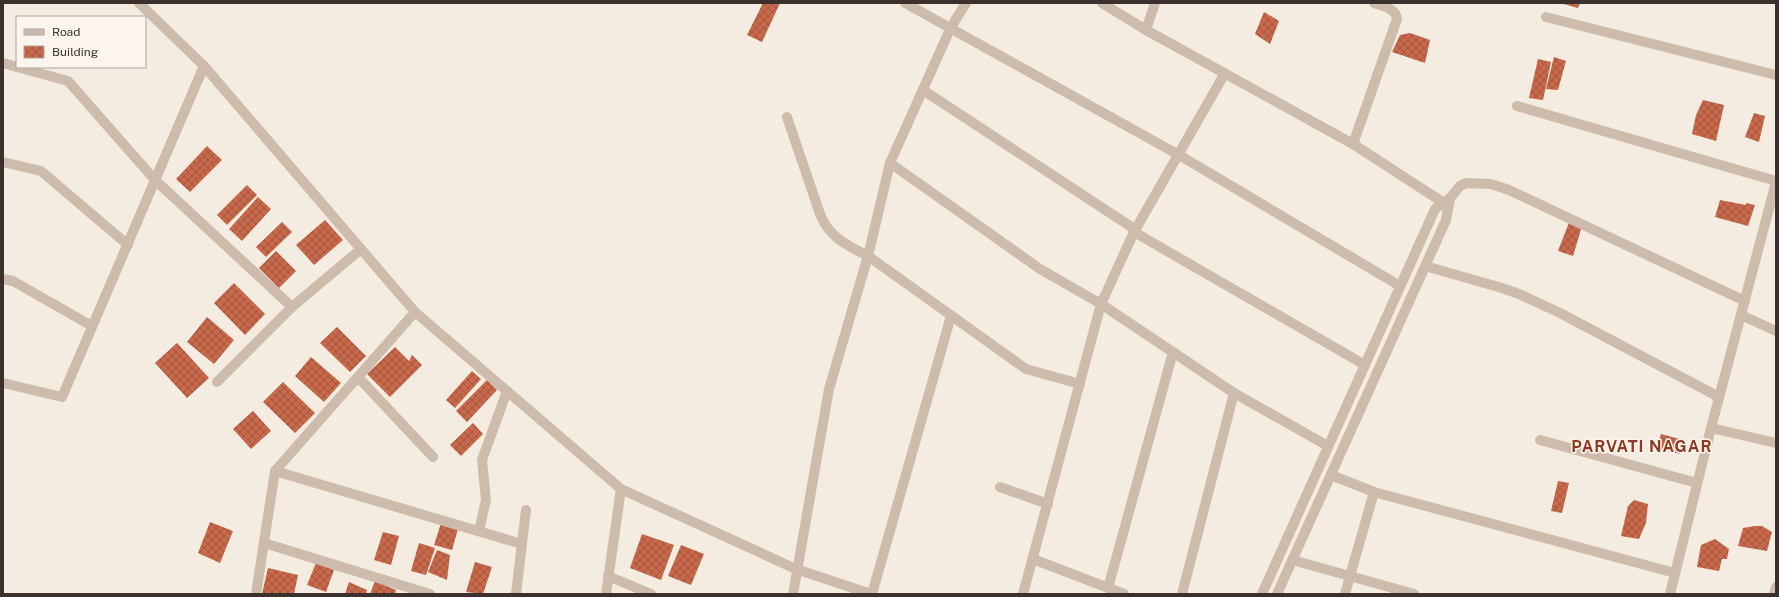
<svg xmlns="http://www.w3.org/2000/svg" width="1779" height="597" viewBox="0 0 1779 597" font-family="'Public Sans',sans-serif">
<style>
.building{fill:url(#building-cross-hatch)}
.lines{fill:none;stroke-linecap:round;stroke-linejoin:round}
.minor{stroke:#cdbbac;stroke-width:10}
.labels{text-anchor:middle;stroke-width:3;stroke-linejoin:round;paint-order:stroke}
.district-label{font-size:16px;font-weight:bold;letter-spacing:1px;fill:#8c3b22;stroke:#fbf5ee}
</style>
<defs>
<pattern id="building-cross-hatch" width="8" height="8" patternUnits="userSpaceOnUse"><rect width="8" height="8" fill="#c8694b"/><path d="M0 0l8 8M0 8l8-8" fill="none" stroke="#a4573f"/></pattern>
</defs>
<rect width="100%" height="100%" fill="#f4ebe1"/>
<!-- building -->
<g class="building">
<polygon points="763,3 780,3 762,42 747,35"/>
<polygon points="1560,3 1580,3 1578,8"/>
<polygon points="1264,12 1279,21 1270,44 1255,34"/>
<polygon points="1410,33 1430,40 1425,63 1392,52 1400,35"/>
<polygon points="1554,57 1566,61 1558,90 1546,89"/>
<polygon points="1538,59 1551,62 1543,100 1529,98"/>
<polygon points="1703,100 1724,105 1716,141 1692,134 1696,115"/>
<polygon points="1754,113 1765,116 1759,142 1745,137"/>
<polygon points="207,146 222,160 190,192 176,179"/>
<polygon points="247,185 257,195 227,225 217,215"/>
<polygon points="258,197 271,209 242,241 229,229"/>
<polygon points="1720,200 1746,205 1746,203 1755,205 1748,226 1715,217"/>
<polygon points="325,220 343,240 314,265 296,245"/>
<polygon points="1570,220 1582,226 1573,256 1558,251"/>
<polygon points="282,222 292,232 266,257 256,247"/>
<polygon points="276,251 296,271 279,288 259,268"/>
<polygon points="234,283 265,314 245,335 214,303"/>
<polygon points="207,317 234,340 214,364 187,342"/>
<polygon points="337,327 366,356 350,372 320,343"/>
<polygon points="177,343 209,378 187,398 155,363"/>
<polygon points="395,347 409,361 412,355 422,365 390,397 367,374"/>
<polygon points="311,357 341,383 324,402 295,376"/>
<polygon points="472,371 481,379 455,408 446,400"/>
<polygon points="487,380 497,390 467,422 456,411"/>
<polygon points="283,382 315,413 295,433 263,402"/>
<polygon points="253,411 271,431 251,449 233,429"/>
<polygon points="473,423 483,434 461,456 450,445"/>
<polygon points="1661,434 1683,440 1680,454 1660,449 1658,444"/>
<polygon points="1558,481 1569,483 1562,513 1551,511"/>
<polygon points="1634,500 1648,504 1646,523 1639,539 1621,536 1628,506"/>
<polygon points="210,522 233,531 220,563 198,553"/>
<polygon points="441,523 458,529 452,550 434,545"/>
<polygon points="1755,526 1762,526 1772,532 1767,551 1738,546 1743,528"/>
<polygon points="383,532 399,536 391,565 374,560"/>
<polygon points="642,534 674,545 661,580 630,568"/>
<polygon points="1715,539 1729,549 1727,559 1722,559 1719,571 1697,567 1701,545"/>
<polygon points="419,543 435,548 426,575 411,571"/>
<polygon points="681,545 704,554 691,585 668,576"/>
<polygon points="437,550 450,555 447,580 428,572"/>
<polygon points="475,562 492,567 483,594 466,592"/>
<polygon points="316,563 334,570 326,592 307,585"/>
<polygon points="268,568 298,575 294,594 262,594"/>
<polygon points="375,581 396,590 395,594 370,594"/>
<polygon points="349,582 367,590 366,594 345,594"/>
</g>
<g class="lines">
<!-- minor -->
<g class="minor">
<polyline points="139,3 204,66 415,312 621,489 796,569 871,594"/>
<polyline points="905,3 1179,155 1400,286"/>
<polyline points="1102,3 1146,30 1353,144 1444,203"/>
<polyline points="1546,17 1776,75"/>
<polyline points="1146,30 1155,3"/>
<polyline points="3,63 17,67"/>
<polyline points="17,67 68,81 155,180 292,307 361,249"/>
<polyline points="923,90 1136,230"/>
<polyline points="1517,106 1776,181"/>
<path d="M787 117 820 214C829 237 846 245 868 256L1026 369 1080 384"/>
<path d="M1353 144 1397 19C1396 8 1382 6 1374 3"/>
<polyline points="3,162 41,171 128,245"/>
<polyline points="890,163 1040,269 1101,304 1234,393 1328,446"/>
<polyline points="1134,232 1365,365"/>
<polyline points="1425,266 1502,288 1519,294 1560,313 1719,397"/>
<polyline points="3,279 13,281 92,326"/>
<polyline points="1741,315 1776,331"/>
<polyline points="358,377 433,457"/>
<polyline points="217,382 292,307"/>
<polyline points="3,383 62,397 204,66"/>
<polyline points="1711,428 1776,443"/>
<polyline points="1540,440 1697,483"/>
<polyline points="275,471 522,544"/>
<polyline points="1331,475 1374,492"/>
<polyline points="1000,487 1048,504"/>
<polyline points="479,531 486,500 482,460 507,391"/>
<polyline points="264,543 430,594"/>
<polyline points="1033,559 1124,594"/>
<polyline points="1292,560 1350,576 1374,492 1675,573"/>
<polyline points="608,576 651,594"/>
<polyline points="1108,588 1173,352"/>
<polyline points="256,594 275,471 415,312"/>
<polyline points="516,594 526,510"/>
<polyline points="606,594 621,489"/>
<polyline points="793,594 829,389 868,256 890,163 951,27 966,3"/>
<polyline points="872,594 951,316"/>
<polyline points="1023,594 1101,304 1134,232 1225,73"/>
<polyline points="1182,594 1234,393"/>
<polyline points="1262,594 1435,209 1450,198 1460,186 1466,183 1491,184 1509,190 1745,301"/>
<polyline points="1277,594 1446,220 1450,198"/>
<polyline points="1345,594 1350,576 1414,594"/>
<polyline points="1670,594 1711,428 1776,182"/>
<polyline points="1774,594 1776,587"/>
</g>
</g>
<g class="labels">
<!-- district labels -->
<g class="district-label">
<text x="1642" y="452">PARVATI NAGAR</text>
</g>
</g>
<!-- border -->
<rect width="1779" height="597" fill="none" stroke="#3b302b" stroke-width="8"/>
<!-- legend -->
<rect x="16" y="16" width="130" height="52" fill="#fbf5ee" stroke="#aea6a0"/>
<rect x="24" y="29" width="20" height="6" fill="#cdbbac" stroke="#aea6a0"/>
<text x="52" y="36" font-size="12" fill="#3b302b">Road</text>
<rect x="24" y="46" width="20" height="12" fill="url(#building-cross-hatch)" stroke="#aea6a0"/>
<text x="52" y="56" font-size="12" fill="#3b302b">Building</text>
</svg>
